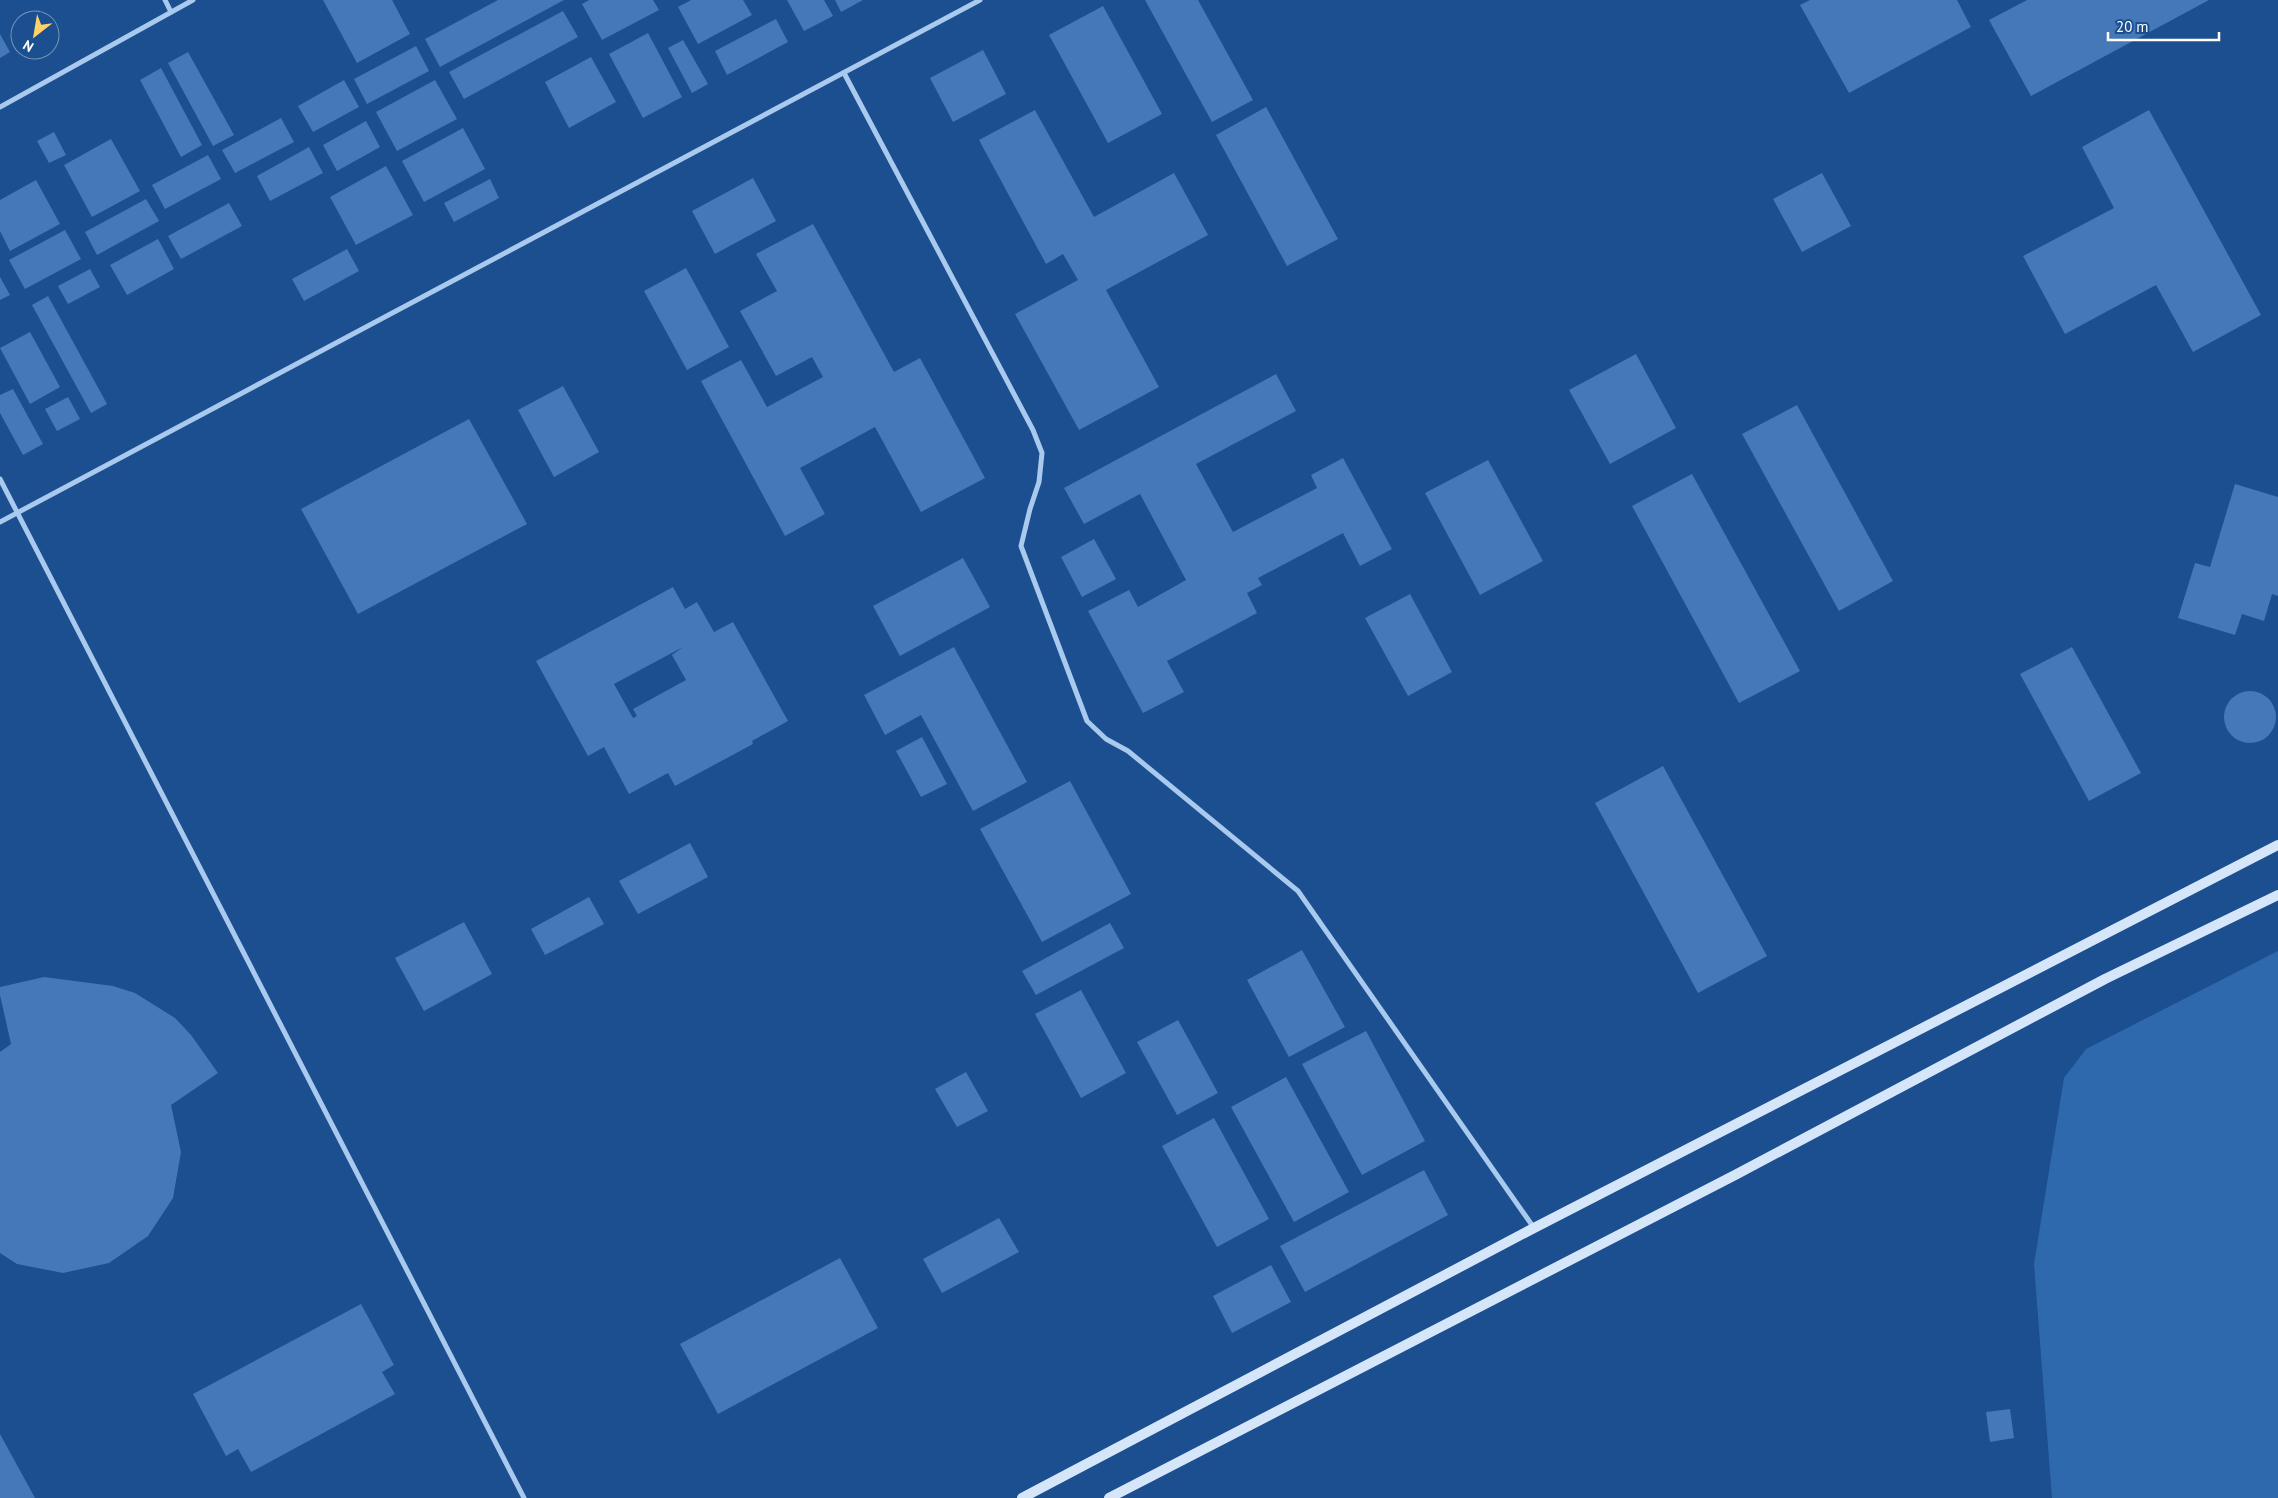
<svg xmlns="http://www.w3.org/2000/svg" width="2278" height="1498" viewBox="0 0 2278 1498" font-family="'PT Sans',sans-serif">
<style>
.green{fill:#2e69ad}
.building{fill:#4478b7;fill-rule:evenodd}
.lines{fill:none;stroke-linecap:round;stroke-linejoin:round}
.minor{stroke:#a9c9ee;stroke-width:5}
.secondary{stroke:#d6e6fa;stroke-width:10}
</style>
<rect width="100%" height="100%" fill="#1b4f8f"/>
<!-- green -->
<polygon class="green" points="2278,951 2278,1498 2052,1498 2034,1264 2064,1078 2086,1049"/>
<!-- building -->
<g class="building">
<polygon points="323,0 392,0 410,34 357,63"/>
<polygon points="498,0 564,0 440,67 425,39"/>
<polygon points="589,0 653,0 659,10 602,40 582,4"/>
<polygon points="691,0 743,0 752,15 698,44 678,7"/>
<polygon points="787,0 824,0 833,16 804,31"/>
<polygon points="835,0 863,0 841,12"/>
<polygon points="1145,0 1198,0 1253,100 1212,122"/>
<polygon points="1810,0 1957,0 1971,27 1849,93 1800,5"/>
<polygon points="2027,0 2209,0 2031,96 1989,20"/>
<polygon points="1103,6 1162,114 1108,143 1049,35"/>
<polygon points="563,11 578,37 464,99 449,72"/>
<polygon points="776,19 788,42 727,75 715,51"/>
<polygon points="648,33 682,97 643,118 609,54"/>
<polygon points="0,34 10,52 0,58"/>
<polygon points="683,40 708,84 692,93 668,48"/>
<polygon points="416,46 429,71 367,104 354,79"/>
<polygon points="983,50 1006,94 953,122 930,78"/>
<polygon points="188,52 234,135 213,146 168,63"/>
<polygon points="591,57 616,102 569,128 545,82"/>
<polygon points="161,68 202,145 181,157 140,80"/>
<polygon points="344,80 359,107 313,132 298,106"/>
<polygon points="435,80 457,119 397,151 376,112"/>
<polygon points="1266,107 1338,239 1287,266 1216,135"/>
<polygon points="1035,110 1094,217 1174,173 1208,235 1106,290 1159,387 1079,430 1015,314 1078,280 1063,254 1046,264 979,140"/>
<polygon points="2149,110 2261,315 2193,352 2156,285 2065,334 2023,256 2114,208 2082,147"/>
<polygon points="281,118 294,142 235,173 222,150"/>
<polygon points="366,121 380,147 337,171 323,145"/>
<polygon points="463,128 485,169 424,202 402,161"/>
<polygon points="54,132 66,155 49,163 37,141"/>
<polygon points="111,139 140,191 92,217 64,165"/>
<polygon points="309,147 323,173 270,201 257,176"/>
<polygon points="208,155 221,179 165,209 152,185"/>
<polygon points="386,166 413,215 356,245 330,197"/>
<polygon points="1822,173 1851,226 1802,252 1773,199"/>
<polygon points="753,178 776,221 715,254 692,211"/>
<polygon points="490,179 499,198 454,222 444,203"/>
<polygon points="36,180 60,224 10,251 0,231 0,200"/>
<polygon points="146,199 159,221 97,255 85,232"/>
<polygon points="229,203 242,226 181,259 168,236"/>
<polygon points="813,224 894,372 920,358 985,478 921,512 875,427 800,468 825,514 785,536 701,381 741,360 767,407 823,377 812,357 776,376 740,311 777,291 756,254"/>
<polygon points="65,230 81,259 25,289 9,260"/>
<polygon points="158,239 174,269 127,295 110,265"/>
<polygon points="347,249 359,271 304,301 292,279"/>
<polygon points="686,268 729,347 687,370 644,291"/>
<polygon points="90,269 100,287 68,304 58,286"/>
<polygon points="0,277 10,295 0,300"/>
<polygon points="48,296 107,404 91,413 32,305"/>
<polygon points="30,332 60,387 30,404 0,348"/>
<polygon points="1636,354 1676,428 1610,464 1569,390"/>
<polygon points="1276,374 1296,411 1196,464 1233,532 1317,488 1311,475 1343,458 1392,549 1360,566 1343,533 1258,578 1262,585 1247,593 1257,613 1167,661 1184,692 1143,713 1088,611 1129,590 1138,607 1186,580 1140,494 1084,524 1064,488"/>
<polygon points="563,386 599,452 554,477 518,410"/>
<polygon points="13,389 43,444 23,455 0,413 0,395"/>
<polygon points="68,397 80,419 57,431 45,409"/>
<polygon points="1797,405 1893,581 1839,611 1742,434"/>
<polygon points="469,419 527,524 358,614 301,509"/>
<polygon points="1488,460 1543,561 1480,595 1425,493"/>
<polygon points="1692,474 1800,671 1739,703 1632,506"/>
<polygon points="2235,484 2278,497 2278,596 2272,594 2264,621 2242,614 2235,635 2178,618 2195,563 2210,567"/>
<polygon points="1094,539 1116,579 1082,597 1061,557"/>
<polygon points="963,558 990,607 900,656 873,606"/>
<path d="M673 587 685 609 697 602 714 632 733 622 788 721 752 741 753 744 675 786 668 773 629 794 604 747 588 756 536 661ZM683 647 672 655 686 680 633 709 637 716 633 718 614 684Z"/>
<polygon points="1410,594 1452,672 1408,696 1365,618"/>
<polygon points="954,647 1027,782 973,811 921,715 885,735 864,695"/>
<polygon points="2072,647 2141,773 2089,801 2020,674"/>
<circle cx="2250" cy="717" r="26"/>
<polygon points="922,737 947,784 921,797 896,751"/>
<polygon points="1663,766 1767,956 1698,993 1595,803"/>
<polygon points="1070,781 1131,894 1042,942 980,829"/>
<polygon points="690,843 708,877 638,914 619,881"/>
<polygon points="589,897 604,924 545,955 531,929"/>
<polygon points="464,922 492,974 424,1011 395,958"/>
<polygon points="1110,923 1124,948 1036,995 1022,971"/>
<polygon points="1302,950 1345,1027 1289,1057 1247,980"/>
<polygon points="44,977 113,986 135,993 175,1018 191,1035 218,1073 171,1105 181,1152 173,1198 148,1236 109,1263 63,1273 17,1264 0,1253 0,1052 11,1044 0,995 0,987"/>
<polygon points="1081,990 1126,1073 1081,1098 1035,1014"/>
<polygon points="1178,1020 1218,1093 1177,1115 1137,1042"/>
<polygon points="1366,1031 1425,1141 1362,1175 1302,1064"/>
<polygon points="966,1072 988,1111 957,1127 935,1089"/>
<polygon points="1286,1077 1349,1192 1294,1222 1231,1107"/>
<polygon points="1214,1118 1269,1219 1217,1247 1162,1146"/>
<polygon points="1424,1170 1448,1215 1305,1292 1280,1246"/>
<polygon points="999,1218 1019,1252 942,1293 923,1259"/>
<polygon points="840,1258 878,1328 718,1414 680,1344"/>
<polygon points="1271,1265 1291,1302 1232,1333 1213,1296"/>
<polygon points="361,1304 394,1365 382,1372 395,1394 251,1472 238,1449 226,1456 193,1394"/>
<polygon points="2010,1409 2014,1438 1990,1442 1986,1412"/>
<polygon points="0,1434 35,1498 0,1498"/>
</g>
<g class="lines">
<!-- minor -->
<g class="minor">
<polyline points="165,0 171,12"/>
<polyline points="844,73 1033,430 1042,453 1039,482 1030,509 1021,546 1087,721 1106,739 1128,751 1298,891 1534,1228"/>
<polyline points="0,107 193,0"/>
<polyline points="0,479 524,1498"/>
<polyline points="0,522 980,0"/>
</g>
<!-- secondary -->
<g class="secondary">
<polyline points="1022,1498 1534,1228 2278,845"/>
<polyline points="1109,1498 1737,1174 2105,979 2278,895"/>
</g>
</g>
<!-- north arrow -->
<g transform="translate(35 35) rotate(211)"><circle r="24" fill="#1b4f8f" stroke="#7695bc"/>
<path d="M0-4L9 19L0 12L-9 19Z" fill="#ffd166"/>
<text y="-8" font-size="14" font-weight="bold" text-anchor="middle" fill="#ffffff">N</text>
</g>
<!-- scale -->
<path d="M2108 32v8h111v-8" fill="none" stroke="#ffffff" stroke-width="2.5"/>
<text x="2116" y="32" font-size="15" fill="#ffffff" stroke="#1b4f8f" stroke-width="4" paint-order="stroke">20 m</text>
</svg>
